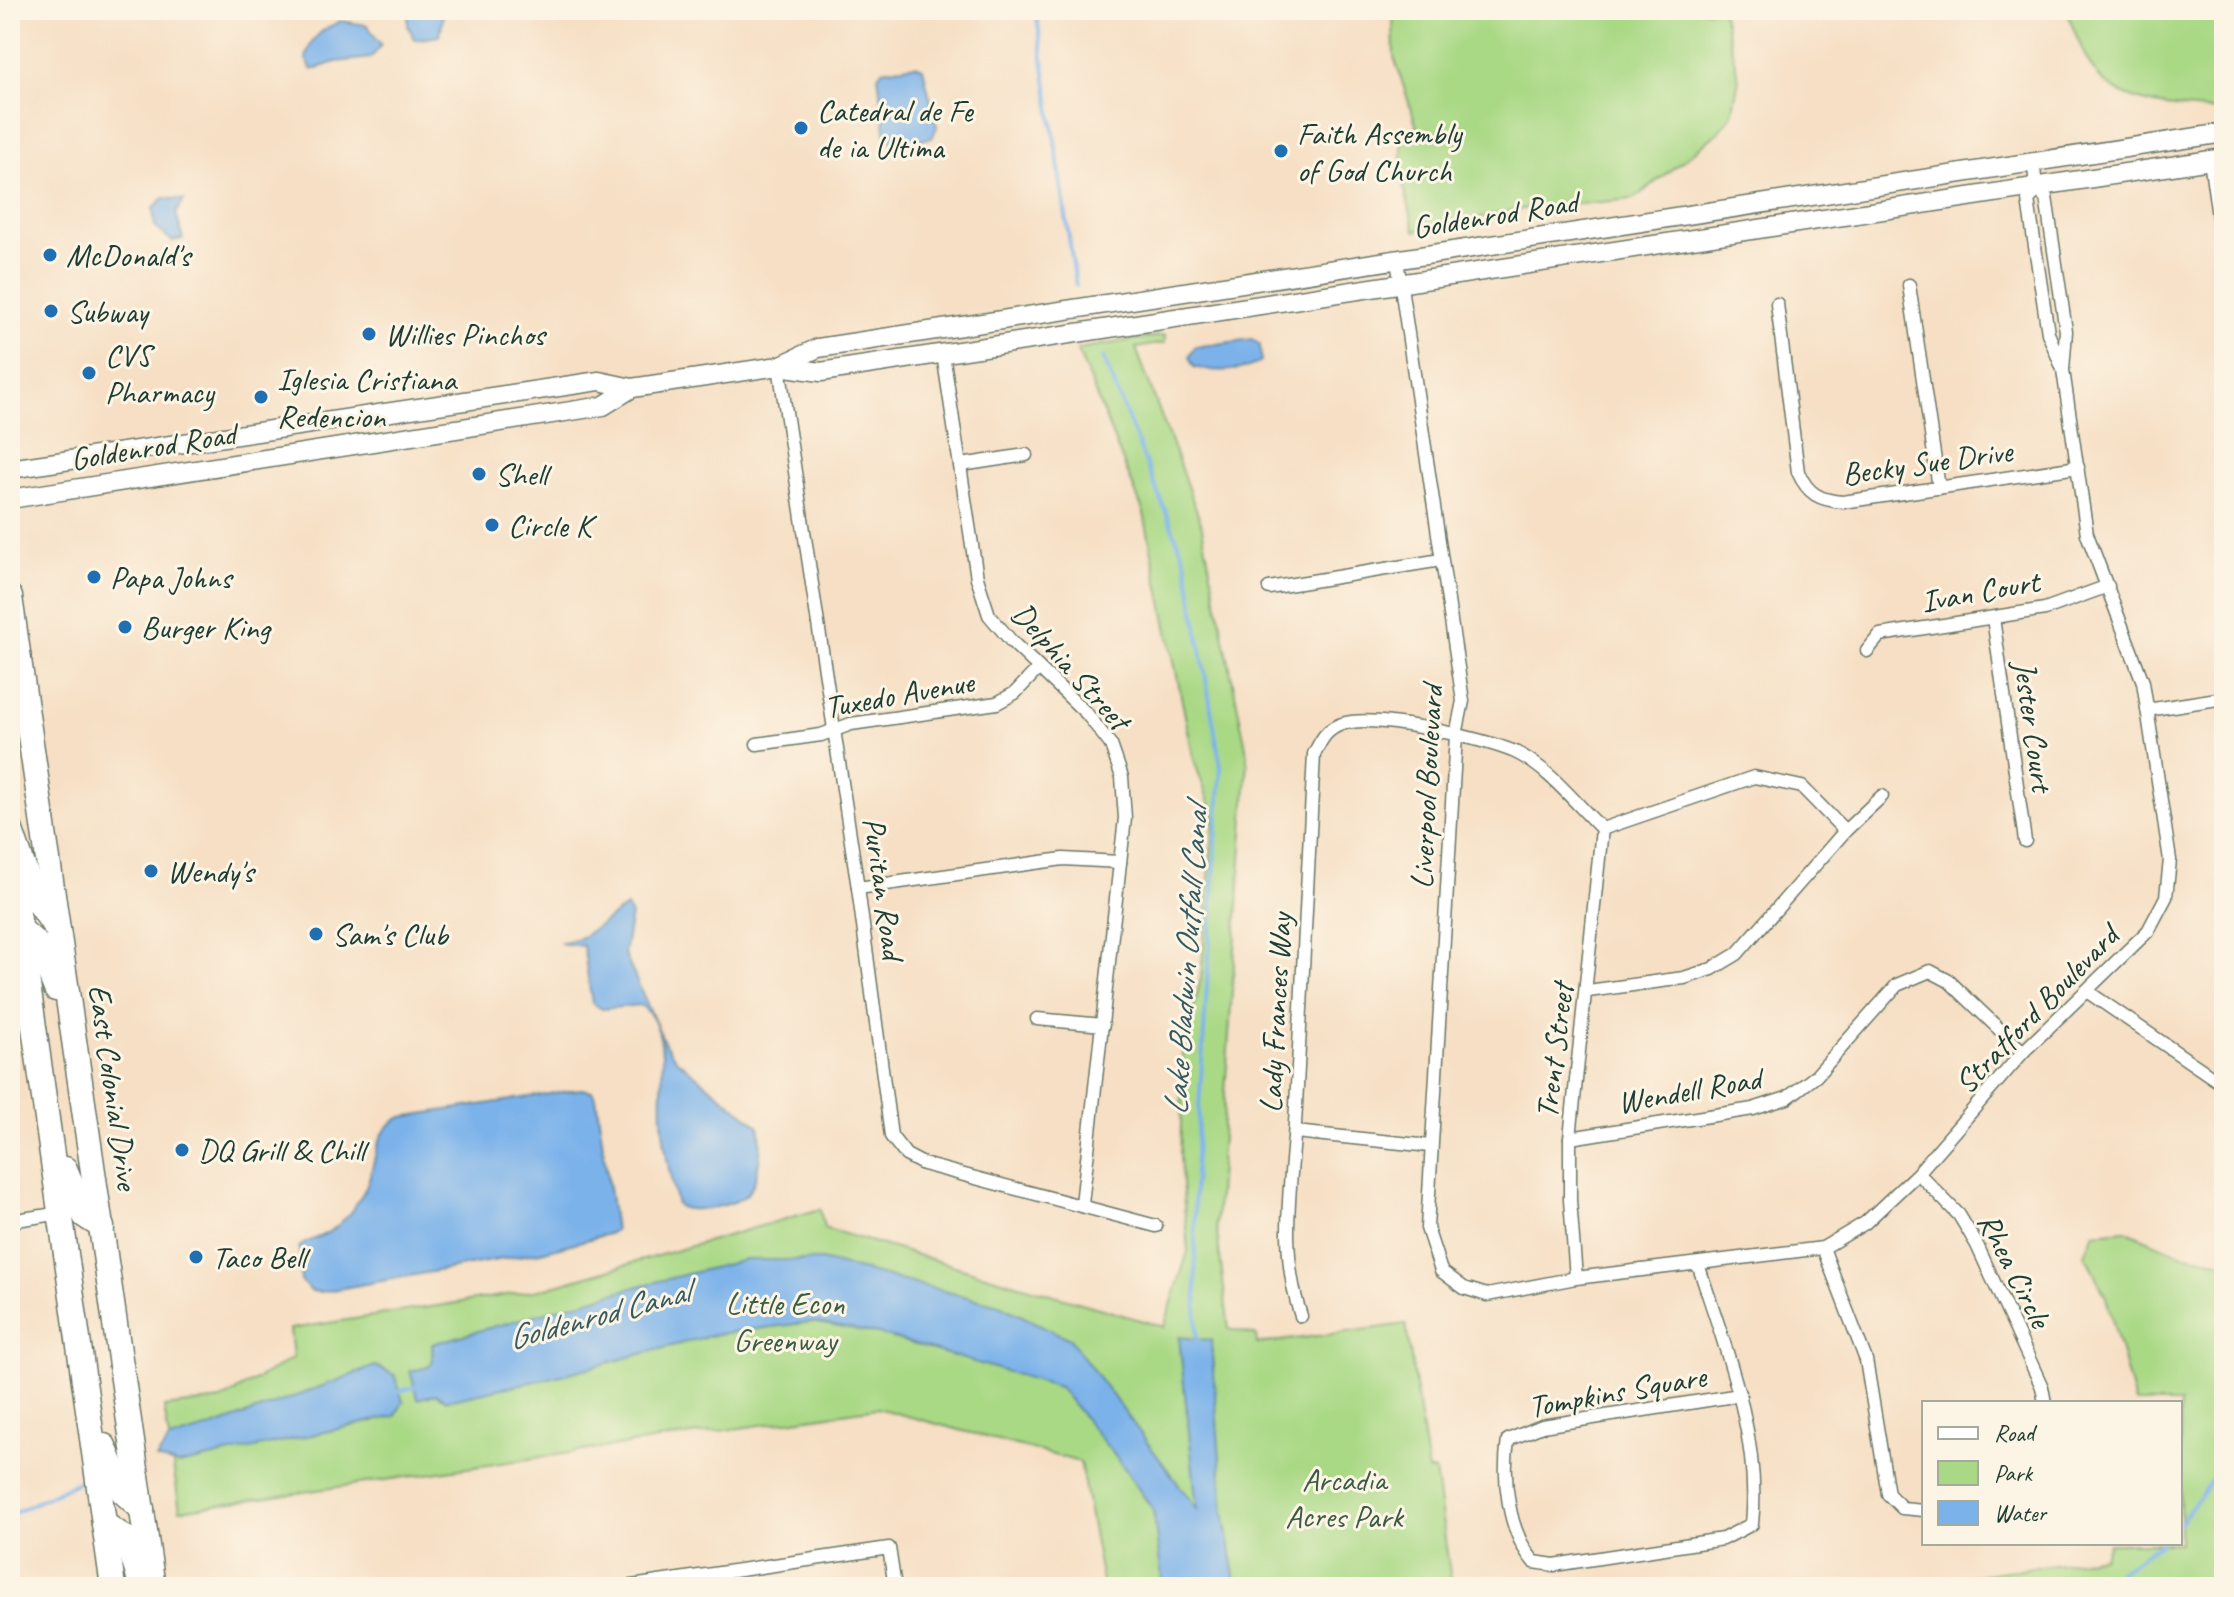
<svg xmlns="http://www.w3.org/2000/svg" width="2234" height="1597" viewBox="0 0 2234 1597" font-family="Caveat,sans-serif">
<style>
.green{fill:#aad986;stroke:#648b5d;stroke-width:2}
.water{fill:#7bb2ea;stroke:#4d788f;stroke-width:2}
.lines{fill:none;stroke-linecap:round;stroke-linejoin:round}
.stream{stroke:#7bb2ea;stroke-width:4}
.street-casing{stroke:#6a7666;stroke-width:15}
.secondary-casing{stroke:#6a7666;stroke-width:21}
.highway-casing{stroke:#6a7666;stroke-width:27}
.street{stroke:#fff;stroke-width:12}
.secondary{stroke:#fff;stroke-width:18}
.highway{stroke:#fff;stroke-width:24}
.poi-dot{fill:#1f6fb2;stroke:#fcf5e5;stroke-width:3}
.labels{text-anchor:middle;stroke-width:6;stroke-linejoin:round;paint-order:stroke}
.poi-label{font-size:32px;fill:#1f3d34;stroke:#fcf5e5;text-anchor:start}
.street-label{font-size:32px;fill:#1f3d34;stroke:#fcf5e5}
.park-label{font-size:32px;fill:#3b5c44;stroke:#fcf5e5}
.water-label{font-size:34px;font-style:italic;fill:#365a62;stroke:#fcf5e5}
</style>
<rect width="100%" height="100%" fill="#fcf5e5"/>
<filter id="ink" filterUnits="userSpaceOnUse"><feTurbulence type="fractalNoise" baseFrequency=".0125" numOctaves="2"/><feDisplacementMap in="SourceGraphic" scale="16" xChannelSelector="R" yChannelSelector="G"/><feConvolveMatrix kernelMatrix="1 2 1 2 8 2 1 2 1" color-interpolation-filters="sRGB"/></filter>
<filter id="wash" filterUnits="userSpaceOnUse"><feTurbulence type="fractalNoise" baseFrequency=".006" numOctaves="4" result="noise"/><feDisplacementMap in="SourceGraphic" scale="32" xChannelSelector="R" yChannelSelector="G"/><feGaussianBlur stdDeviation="1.8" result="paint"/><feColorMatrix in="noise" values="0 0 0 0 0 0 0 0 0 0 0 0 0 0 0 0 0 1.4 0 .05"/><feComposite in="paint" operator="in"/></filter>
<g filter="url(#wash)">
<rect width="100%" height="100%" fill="#f6dfc4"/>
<!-- green -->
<g class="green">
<polygon points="1393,10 1722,10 1739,79 1732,114 1720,131 1634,199 1522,209 1415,231 1402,179 1402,137 1397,132 1417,127 1394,57"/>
<path d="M2066 10H2224V111C2187 109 2126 107 2099 77 2084 60 2075 31 2066 10Z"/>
<polygon points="1165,335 1165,343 1136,348 1201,523 1248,758 1216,1224 1229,1329 1256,1335 1257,1344 1406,1324 1428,1471 1435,1471 1452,1587 1103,1587 1080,1462 877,1408 180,1510 164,1407 221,1400 293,1358 290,1329 539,1290 820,1209 824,1228 1164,1327 1188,1252 1180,1158 1183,1051 1201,978 1214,816 1194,760 1144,513 1077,349"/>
<polygon points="2125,1230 2180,1254 2224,1262 2224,1587 1897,1587 2103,1557 2109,1543 2180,1543 2180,1403 2135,1403 2106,1297 2085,1254 2094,1233"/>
</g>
<!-- water -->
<g class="water">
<polygon points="408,10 440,10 443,16 440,36 415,40 408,26"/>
<path d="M341 21 367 25 381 45 371 58 336 62 312 70 306 59C310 38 322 29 341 21Z"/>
<polygon points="915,65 923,68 937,127 932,138 894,144 886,137 878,76 882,70"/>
<polygon points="164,198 184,200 176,213 183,239 172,241 155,227 153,208"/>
<path d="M1252 339 1260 345 1261 361C1244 373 1213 372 1194 367L1189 357 1195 347Z"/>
<path d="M626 907 631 915 624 953 665 1044 677 1060 759 1126C763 1143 759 1179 748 1193 738 1206 689 1215 677 1205 670 1177 664 1147 662 1118 659 1084 673 1027 640 1005L602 1009 592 1003 583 946 560 943 582 937Z"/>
<path d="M581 1089 592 1091 596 1097 615 1230 608 1234 541 1252 321 1292 311 1291 301 1281 299 1247C306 1241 313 1240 321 1236 341 1227 354 1210 364 1191 378 1165 372 1129 402 1117Z"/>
<polygon points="744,1260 821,1260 999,1305 1070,1339 1197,1509 1179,1337 1211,1340 1224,1513 1237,1587 1163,1587 1153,1510 1120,1462 1059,1387 878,1334 812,1322 717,1334 554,1377 447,1400 436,1394 418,1399 410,1371 428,1367 433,1361 432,1344 631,1288"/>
<polygon points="375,1366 395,1375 403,1402 395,1416 179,1465 156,1459 169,1440 219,1425"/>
</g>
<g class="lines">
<!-- stream -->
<g class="stream">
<polyline points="1036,10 1076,286"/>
<polyline points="1103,357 1186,562 1221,767 1194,1187 1197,1342"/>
<polyline points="396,1392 418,1386"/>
<polyline points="10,1515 80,1481"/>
<polyline points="2180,1523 2224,1463"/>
<polyline points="2098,1587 2161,1543"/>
</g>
</g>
</g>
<g filter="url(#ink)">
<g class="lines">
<defs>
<g id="street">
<polyline points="2210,160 2224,259"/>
<polyline points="2037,191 2028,200 2048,333 2062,367"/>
<polyline points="1397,260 1463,701 1456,735 1427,1228 1441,1271 1464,1288 1487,1295 1576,1278 1823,1248 1865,1223 1918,1173 2023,1052 2148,931 2166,897 2170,860 2143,682 2087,534 2063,370 2066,331 2046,197 2037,191 2033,162"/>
<polyline points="1909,285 1939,488"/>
<path d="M1777 304 1798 472C1808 494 1819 500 1843 502L2078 467"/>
<polyline points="943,354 977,578 989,615 1012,642 1087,714 1111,745 1122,777 1125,818 1082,1204"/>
<polyline points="779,366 858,888 891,1136 906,1155 923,1164 1156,1226"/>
<polyline points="961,465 1026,455"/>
<polyline points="1269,588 1441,560"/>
<polyline points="1993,618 2025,841"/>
<polyline points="1867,651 1880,635 2045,609 2108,586"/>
<polyline points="2147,710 2224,698"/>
<polyline points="757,744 821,735 851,724 997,703 1015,693 1038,669"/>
<polyline points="858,888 1063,859 1120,862"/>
<polyline points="1588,991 1684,978 1712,969 1737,954 1845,831 1882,796"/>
<polyline points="2088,992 2224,1085"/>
<polyline points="1037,1019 1103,1025"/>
<polyline points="1295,1132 1430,1146"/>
<polyline points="1570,1138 1753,1109 1787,1098 1816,1076 1897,985 1930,971 1949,981 2023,1052"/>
<polyline points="1918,1173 1959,1215 1977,1245 2042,1387 2045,1403"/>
<polyline points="10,1221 61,1213"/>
<polyline points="1823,1248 1866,1360 1888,1494 1902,1508 1924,1510"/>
<path d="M1698 1264C1725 1347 1761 1436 1752 1524L1723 1539 1554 1565 1534 1562C1508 1532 1502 1479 1508 1440L1542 1426 1740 1395"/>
<polyline points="1576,1278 1570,1200 1570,1138 1602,829"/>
<path d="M1301 1316C1277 1246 1293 1177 1296 1106 1302 988 1308 871 1314 754 1321 740 1326 729 1342 724 1374 713 1483 738 1515 752 1549 768 1575 803 1602 829L1754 777 1802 787 1845 831"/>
<polyline points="625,1587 889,1548 895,1587"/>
</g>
<g id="secondary">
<polyline points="779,366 818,348 2224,133"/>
<polyline points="10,469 599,381 632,388 779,366 821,372 2224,158"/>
<polyline points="10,499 603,406 632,388"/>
</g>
<g id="highway">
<polyline points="10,597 153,1587"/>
<polyline points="10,828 33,894 57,930"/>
<polyline points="10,857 113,1587"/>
<polyline points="20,929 39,946 56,989"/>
<polyline points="65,1169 85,1216 102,1227"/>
<polyline points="104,1446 123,1492 142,1509"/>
<polyline points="104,1524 127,1539 140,1581"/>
</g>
</defs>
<!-- street casing -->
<use href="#street" class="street-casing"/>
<!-- secondary casing -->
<use href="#secondary" class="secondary-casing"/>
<!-- highway casing -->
<use href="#highway" class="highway-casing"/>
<!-- street -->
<use href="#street" class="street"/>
<!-- secondary -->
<use href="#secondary" class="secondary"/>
<!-- highway -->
<use href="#highway" class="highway"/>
</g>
</g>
<!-- markers -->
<g class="poi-dot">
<circle cx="801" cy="128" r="8"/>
<circle cx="1281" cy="151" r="8"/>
<circle cx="50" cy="255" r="8"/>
<circle cx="51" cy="311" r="8"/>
<circle cx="369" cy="334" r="8"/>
<circle cx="89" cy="373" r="8"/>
<circle cx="261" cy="397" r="8"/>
<circle cx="479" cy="474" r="8"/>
<circle cx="492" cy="525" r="8"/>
<circle cx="94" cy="577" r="8"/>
<circle cx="125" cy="627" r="8"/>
<circle cx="151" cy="871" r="8"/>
<circle cx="316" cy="934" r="8"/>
<circle cx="182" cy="1150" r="8"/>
<circle cx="196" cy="1257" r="8"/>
</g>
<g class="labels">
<!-- poi labels -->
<g class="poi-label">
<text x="817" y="121">Catedral de Fe<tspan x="817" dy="37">de ia Ultima</tspan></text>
<text x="1297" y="144">Faith Assembly<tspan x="1297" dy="37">of God Church</tspan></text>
<text x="66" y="266">McDonald's</text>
<text x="67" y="322">Subway</text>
<text x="385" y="345">Willies Pinchos</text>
<text x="105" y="366">CVS<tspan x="105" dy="37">Pharmacy</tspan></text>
<text x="277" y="390">Iglesia Cristiana<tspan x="277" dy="37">Redencion</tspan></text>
<text x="495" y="485">Shell</text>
<text x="508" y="536">Circle K</text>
<text x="110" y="588">Papa Johns</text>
<text x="141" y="638">Burger King</text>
<text x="167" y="882">Wendy's</text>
<text x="332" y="945">Sam's Club</text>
<text x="198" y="1161">DQ Grill &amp; Chill</text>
<text x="212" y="1268">Taco Bell</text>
</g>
<!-- street labels -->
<g class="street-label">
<text transform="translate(1495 214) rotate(-9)" y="11">Goldenrod Road</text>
<text transform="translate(153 446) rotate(-9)" y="11">Goldenrod Road</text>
<text transform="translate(1927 462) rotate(-8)" y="11">Becky Sue Drive</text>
<text transform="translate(1980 591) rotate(-10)" y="11">Ivan Court</text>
<text transform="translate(1071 666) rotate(48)" y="11">Delphia Street</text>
<text transform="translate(899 694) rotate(-10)" y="11">Tuxedo Avenue</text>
<text transform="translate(2034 726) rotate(82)" y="11">Jester Court</text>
<text transform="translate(1426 787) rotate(-87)" y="11">Liverpool Boulevard</text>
<text transform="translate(884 888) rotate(82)" y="11">Puritan Road</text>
<text transform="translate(2036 1009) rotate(-46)" y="11">Stratford Boulevard</text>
<text transform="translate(1275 1013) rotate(-87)" y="11">Lady Frances Way</text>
<text transform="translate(1554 1051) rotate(-83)" y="11">Trent Street</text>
<text transform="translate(114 1087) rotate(82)" y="11">East Colonial Drive</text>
<text transform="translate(1689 1090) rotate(-10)" y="11">Wendell Road</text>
<text transform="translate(2015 1270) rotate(63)" y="11">Rhea Circle</text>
<text transform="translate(1617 1391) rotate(-10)" y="11">Tompkins Square</text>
</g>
<!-- park labels -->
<g class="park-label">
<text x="785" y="1314">Little Econ<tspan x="785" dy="37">Greenway</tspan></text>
<text x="1344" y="1490">Arcadia<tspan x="1344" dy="37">Acres Park</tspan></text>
</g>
<!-- water labels -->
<g class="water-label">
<text transform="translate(1185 961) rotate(-86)" y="12">Lake Bladwin Outfall Canal</text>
<text transform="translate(598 1314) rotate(-15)" y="12">Goldenrod Canal</text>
</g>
</g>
<!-- margin -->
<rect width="2234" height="1597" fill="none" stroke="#fcf5e5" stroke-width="40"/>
<!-- legend -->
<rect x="1922" y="1401" width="260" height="144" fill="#fcf5e5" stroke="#a4ab9e" stroke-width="2"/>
<rect x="1938" y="1427" width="40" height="12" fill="#ffffff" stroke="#a4ab9e" stroke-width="2"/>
<text x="1994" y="1441" font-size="24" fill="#1f3d34">Road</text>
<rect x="1938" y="1461" width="40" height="24" fill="#aad986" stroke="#a4ab9e" stroke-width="2"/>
<text x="1994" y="1481" font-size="24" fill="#1f3d34">Park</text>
<rect x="1938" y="1501" width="40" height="24" fill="#7bb2ea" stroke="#a4ab9e" stroke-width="2"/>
<text x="1994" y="1521" font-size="24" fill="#1f3d34">Water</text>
</svg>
